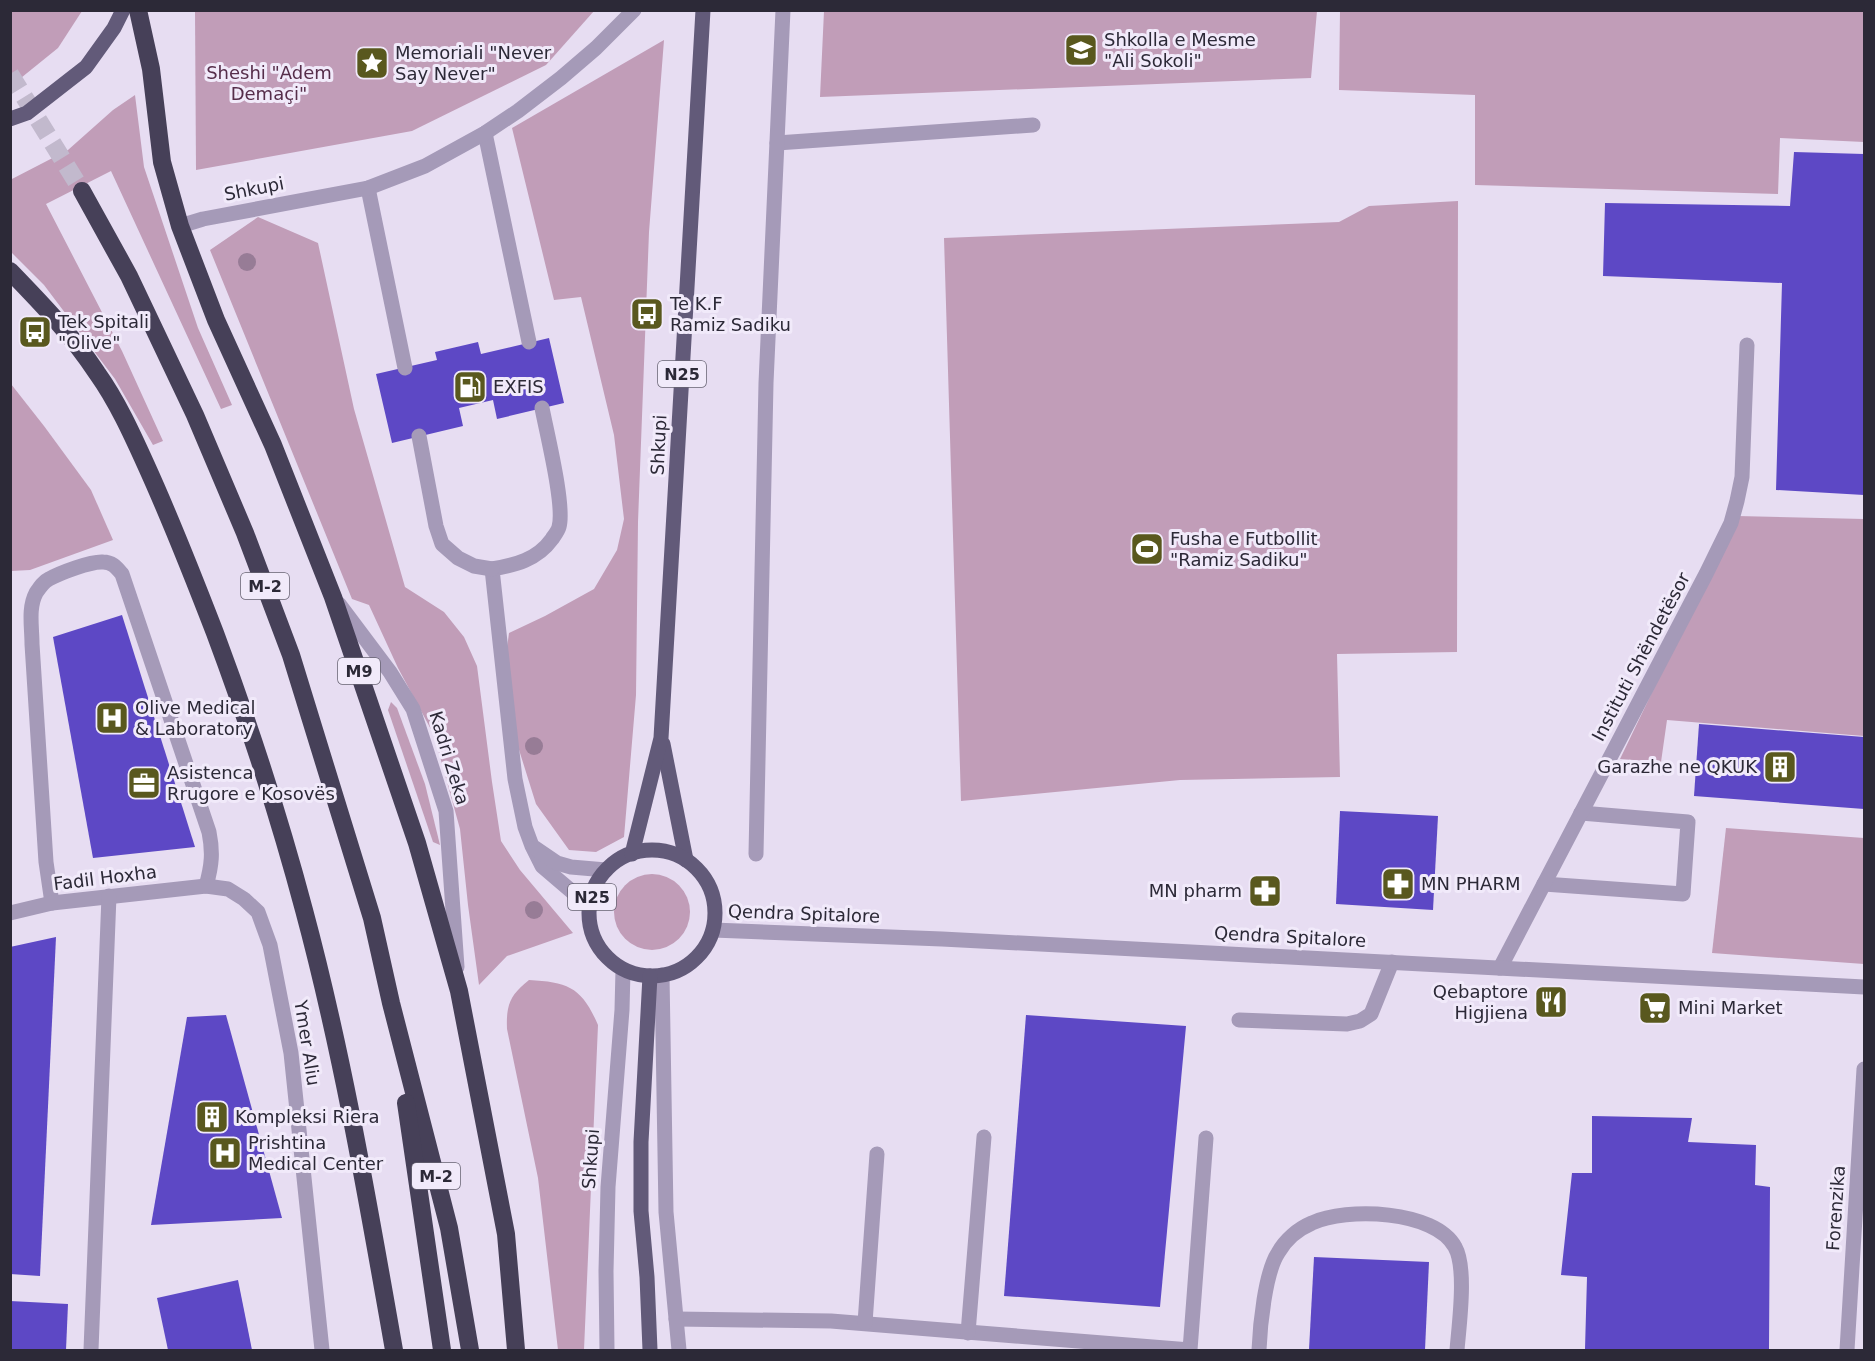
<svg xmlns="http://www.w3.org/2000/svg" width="1875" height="1361" viewBox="0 0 1875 1361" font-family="'DejaVu Sans',sans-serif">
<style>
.green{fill:#c19db8}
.building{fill:#5d48c5}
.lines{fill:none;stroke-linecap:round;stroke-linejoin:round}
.highway-tunnel{stroke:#c2b9cd;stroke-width:18;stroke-dasharray:18 9;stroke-linecap:butt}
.lane{stroke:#a59ab8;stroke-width:15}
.street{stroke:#a59ab8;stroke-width:15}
.primary{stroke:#625a79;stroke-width:15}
.highway{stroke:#464058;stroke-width:18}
.tree{fill:#977c96}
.labels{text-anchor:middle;stroke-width:6;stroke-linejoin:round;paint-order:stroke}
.shield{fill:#f1eafa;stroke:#676372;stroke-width:1.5}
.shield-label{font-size:16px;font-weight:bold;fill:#2c2937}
.poi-label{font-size:18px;fill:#2c2937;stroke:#f1eafa;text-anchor:start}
.park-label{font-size:18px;fill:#562d4a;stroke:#f1eafa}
.street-label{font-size:18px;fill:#2c2937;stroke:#f1eafa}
</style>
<rect width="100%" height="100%" fill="#e7ddf2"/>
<!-- green -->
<g class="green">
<polygon points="11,10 82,11 58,48 11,86"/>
<polygon points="195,11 195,10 594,11 546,65 412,131 196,170"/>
<polygon points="824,11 824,10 1317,11 1311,78 820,97"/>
<polygon points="1340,11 1864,11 1864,29 1863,29 1864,48 1864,142 1780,138 1778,194 1475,185 1475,95 1339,90"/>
<polygon points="664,40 649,232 638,522 636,695 624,837 596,852 569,850 536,804 515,737 504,670 509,633 545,616 594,589 617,550 624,519 614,435 581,297 554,300 512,128"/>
<polygon points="135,95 144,167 198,328 232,405 221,409 111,171 46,204 122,351 163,441 153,445 115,379 44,285 11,252 10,180 68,150 113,110"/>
<polygon points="1458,201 1457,652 1337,654 1340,777 1180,780 961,801 944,238 1339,222 1369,206"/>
<polygon points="258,217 318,243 354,409 405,587 444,612 464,637 477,666 492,782 501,841 520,870 573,933 507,956 479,985 468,905 460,829 434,735 398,668 369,605 352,599 210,250"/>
<polygon points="11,384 44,426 91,490 113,540 30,570 11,571"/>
<polygon points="1737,516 1864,519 1864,736 1667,720 1661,762 1620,759"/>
<polygon points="391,702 397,708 425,784 440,845 433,842 388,710"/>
<polygon points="1726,828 1864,838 1864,964 1712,953"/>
<circle cx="652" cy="912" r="38"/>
<path d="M529 980C569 982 582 988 598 1025L584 1350H558L538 1178 507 1029C506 1005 510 995 529 980Z"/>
</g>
<!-- building -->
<g class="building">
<polygon points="1794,152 1864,154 1864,343 1863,404 1864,404 1864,495 1776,490 1782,283 1603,276 1605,203 1790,206"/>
<polygon points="549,338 564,403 497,419 493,400 459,408 463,426 392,443 376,374 437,360 435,352 478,342 481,354"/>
<polygon points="122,615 195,847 93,858 53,637"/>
<polygon points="1699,724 1864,737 1864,809 1694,796"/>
<polygon points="1340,811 1438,816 1433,910 1336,904"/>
<polygon points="56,937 40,1276 10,1274 10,947"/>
<polygon points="226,1015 282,1218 151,1225 187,1017"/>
<polygon points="1026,1015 1186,1026 1160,1307 1004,1296"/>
<polygon points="1592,1116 1692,1118 1688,1142 1756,1145 1755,1185 1770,1187 1769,1350 1598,1350 1585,1349 1587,1277 1561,1275 1572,1173 1592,1173"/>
<polygon points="1314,1257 1429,1262 1425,1350 1309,1350"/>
<polygon points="238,1280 252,1350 168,1350 157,1298"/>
<polygon points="10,1301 68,1304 66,1350 10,1350"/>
</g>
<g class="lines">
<!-- highway-tunnel -->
<polyline class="highway-tunnel" points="10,74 82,191"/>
<!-- lane -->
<g class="lane">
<polyline points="485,133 529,342"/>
<polyline points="777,143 1033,125"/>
<polyline points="368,188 405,368"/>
<polyline points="180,226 203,219 368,188 425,166 485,133 518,111 561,78 596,48 634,10"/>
<path d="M542 408C547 434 565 506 559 527 558 531 554 536 552 539 537 560 515 565 492 569L515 779 525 827 532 846 542 866 590 907"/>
<polyline points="419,436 436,526 442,544 458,558 474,566 492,569"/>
<polyline points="339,604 390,672 413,709 446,811 457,967"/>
<polyline points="535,848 557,863 571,867 606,870"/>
<polyline points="756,854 766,383 783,10"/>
<polyline points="1544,884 1683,894 1688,822 1581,813"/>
<path d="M52 903 46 862 32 644C32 627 28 608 36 593 40 587 43 582 49 579 60 573 91 561 103 562 112 562 116 567 122 574L209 832C213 852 212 865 206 886"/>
<polyline points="1500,968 1706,574 1731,523 1737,501 1742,477 1747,345"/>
<polyline points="1239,1020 1347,1024 1360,1021 1371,1014 1392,962"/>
<polyline points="676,1319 831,1321 1190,1350 1206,1138"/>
<polyline points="865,1323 877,1154"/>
<polyline points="968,1333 984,1137"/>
<path d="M1259 1350C1260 1326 1265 1273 1278 1253 1285 1240 1298 1229 1312 1223 1346 1207 1435 1210 1455 1247 1467 1268 1459 1325 1457 1350"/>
</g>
<!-- street -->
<g class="street">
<polyline points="10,913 52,903 206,886 228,889 244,899 258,912 270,945 291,1053 322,1350"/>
<polyline points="713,930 942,939 1864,987"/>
<polyline points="662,975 666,1212 679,1350"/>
<polyline points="91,1350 109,896"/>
<polyline points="607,1350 606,1271 608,1187 622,1010 623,970"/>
<polyline points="1847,1350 1864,1069"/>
</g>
<!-- primary -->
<g class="primary">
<polyline points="10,119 27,113 86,67 114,28 123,10"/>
<polyline points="663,744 686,860"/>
<circle cx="652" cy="913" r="63"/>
<polyline points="632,854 661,738 703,10"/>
<polyline points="650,1350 647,1277 641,1211 641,1142 650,976"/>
</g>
<!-- highway -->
<g class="highway">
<polyline points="138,10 151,69 162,162 180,226 216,320 273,445 333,597 417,843 459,991 506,1234 516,1350"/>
<polyline points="82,191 129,276 195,415 245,533 291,655 372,918 391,1003 449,1228 470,1350"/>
<path d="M10 271C41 303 72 335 97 373 117 401 132 434 146 465 171 520 193 576 215 633 249 724 279 816 304 910 343 1055 368 1203 394 1350"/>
<polyline points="406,1103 442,1350"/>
</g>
</g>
<!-- trees -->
<g class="tree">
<circle cx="247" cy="262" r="9"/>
<circle cx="534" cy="746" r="9"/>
<circle cx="534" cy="910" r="9"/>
</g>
<!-- icons -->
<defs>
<symbol id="school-square" viewBox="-11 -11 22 22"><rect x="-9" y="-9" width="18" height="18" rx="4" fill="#59581e" stroke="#f1eafa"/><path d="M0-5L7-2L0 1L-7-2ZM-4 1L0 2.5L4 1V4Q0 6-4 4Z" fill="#fff"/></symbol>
<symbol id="sight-square" viewBox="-11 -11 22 22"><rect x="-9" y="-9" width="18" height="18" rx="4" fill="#59581e" stroke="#f1eafa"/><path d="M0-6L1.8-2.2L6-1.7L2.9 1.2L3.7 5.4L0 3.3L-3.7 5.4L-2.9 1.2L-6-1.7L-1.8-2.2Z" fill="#fff"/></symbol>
<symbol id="bus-square" viewBox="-11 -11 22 22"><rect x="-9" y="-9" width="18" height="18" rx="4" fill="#59581e" stroke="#f1eafa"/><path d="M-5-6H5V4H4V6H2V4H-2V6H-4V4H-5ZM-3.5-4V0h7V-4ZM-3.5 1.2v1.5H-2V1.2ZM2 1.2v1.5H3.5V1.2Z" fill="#fff"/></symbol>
<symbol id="fuel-square" viewBox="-11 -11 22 22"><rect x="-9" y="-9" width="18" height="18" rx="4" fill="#59581e" stroke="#f1eafa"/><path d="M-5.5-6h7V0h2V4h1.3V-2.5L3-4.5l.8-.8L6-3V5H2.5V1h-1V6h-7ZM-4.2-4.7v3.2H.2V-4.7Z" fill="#fff"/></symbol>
<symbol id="stadium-square" viewBox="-11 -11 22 22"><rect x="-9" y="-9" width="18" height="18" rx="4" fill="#59581e" stroke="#f1eafa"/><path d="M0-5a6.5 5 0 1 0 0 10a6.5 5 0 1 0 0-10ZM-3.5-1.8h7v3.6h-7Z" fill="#fff"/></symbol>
<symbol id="hospital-square" viewBox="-11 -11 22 22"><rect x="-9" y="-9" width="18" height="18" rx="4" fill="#59581e" stroke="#f1eafa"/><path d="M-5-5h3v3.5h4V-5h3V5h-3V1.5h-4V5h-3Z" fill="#fff"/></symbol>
<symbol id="building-square" viewBox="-11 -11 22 22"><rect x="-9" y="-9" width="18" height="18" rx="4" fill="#59581e" stroke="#f1eafa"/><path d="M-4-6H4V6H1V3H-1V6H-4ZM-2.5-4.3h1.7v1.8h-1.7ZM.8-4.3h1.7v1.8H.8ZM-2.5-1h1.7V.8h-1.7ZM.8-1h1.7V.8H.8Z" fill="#fff"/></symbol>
<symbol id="office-square" viewBox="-11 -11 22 22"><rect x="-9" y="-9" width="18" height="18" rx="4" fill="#59581e" stroke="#f1eafa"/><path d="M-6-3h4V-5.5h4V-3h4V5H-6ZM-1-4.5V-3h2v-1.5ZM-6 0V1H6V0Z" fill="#fff"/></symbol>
<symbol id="pharmacy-square" viewBox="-11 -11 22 22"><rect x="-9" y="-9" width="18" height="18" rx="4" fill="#59581e" stroke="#f1eafa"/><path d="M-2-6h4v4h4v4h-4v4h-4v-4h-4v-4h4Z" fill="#fff"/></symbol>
<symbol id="restaurant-square" viewBox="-11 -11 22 22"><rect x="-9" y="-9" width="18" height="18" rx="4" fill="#59581e" stroke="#f1eafa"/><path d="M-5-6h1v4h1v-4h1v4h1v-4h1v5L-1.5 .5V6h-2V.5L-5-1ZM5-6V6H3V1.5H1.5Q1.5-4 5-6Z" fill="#fff"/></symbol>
<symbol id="supermarket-square" viewBox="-11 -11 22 22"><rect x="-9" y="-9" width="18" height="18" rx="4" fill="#59581e" stroke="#f1eafa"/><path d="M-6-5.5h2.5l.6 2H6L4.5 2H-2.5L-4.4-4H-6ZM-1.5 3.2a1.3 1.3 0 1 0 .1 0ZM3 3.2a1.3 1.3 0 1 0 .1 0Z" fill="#fff"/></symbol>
</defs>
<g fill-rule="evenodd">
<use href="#school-square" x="1062" y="31" width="38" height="38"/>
<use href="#sight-square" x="353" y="44" width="38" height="38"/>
<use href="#bus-square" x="628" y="295" width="38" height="38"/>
<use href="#bus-square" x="16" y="313" width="38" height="38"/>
<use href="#fuel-square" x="451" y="368" width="38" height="38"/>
<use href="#stadium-square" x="1128" y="530" width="38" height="38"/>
<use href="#hospital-square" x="93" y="699" width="38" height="38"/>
<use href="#building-square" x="1761" y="748" width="38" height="38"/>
<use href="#office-square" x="125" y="764" width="38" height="38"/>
<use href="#pharmacy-square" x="1379" y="865" width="38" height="38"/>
<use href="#pharmacy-square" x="1246" y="872" width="38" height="38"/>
<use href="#restaurant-square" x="1532" y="983" width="38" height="38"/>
<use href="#supermarket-square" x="1636" y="989" width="38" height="38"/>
<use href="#building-square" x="193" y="1098" width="38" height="38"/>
<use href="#hospital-square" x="206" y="1134" width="38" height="38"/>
</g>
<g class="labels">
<!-- shield labels -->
<g class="shield">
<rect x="658" y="361" width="48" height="26" rx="4.5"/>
<rect x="241" y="573" width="48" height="26" rx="4.5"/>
<rect x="338" y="658" width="42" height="26" rx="4.5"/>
<rect x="568" y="884" width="48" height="26" rx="4.5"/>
<rect x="412" y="1163" width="48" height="26" rx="4.5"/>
</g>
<g class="shield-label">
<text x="682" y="380">N25</text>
<text x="265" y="592">M-2</text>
<text x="359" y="677">M9</text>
<text x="592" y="903">N25</text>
<text x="436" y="1182">M-2</text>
</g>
<!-- poi labels -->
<g class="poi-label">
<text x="1104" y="46">Shkolla e Mesme<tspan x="1104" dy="21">"Ali Sokoli"</tspan></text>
<text x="395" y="59">Memoriali "Never<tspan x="395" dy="21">Say Never"</tspan></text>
<text x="670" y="310">Te K.F<tspan x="670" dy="21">Ramiz Sadiku</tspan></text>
<text x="58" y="328">Tek Spitali<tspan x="58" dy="21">"Olive"</tspan></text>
<text x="493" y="393">EXFIS</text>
<text x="1170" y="545">Fusha e Futbollit<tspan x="1170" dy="21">"Ramiz Sadiku"</tspan></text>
<text x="135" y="714">Olive Medical<tspan x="135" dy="21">&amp; Laboratory</tspan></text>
<text x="1757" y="773" text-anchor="end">Garazhe ne QKUK</text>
<text x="167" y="779">Asistenca<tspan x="167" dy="21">Rrugore e Kosovës</tspan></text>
<text x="1421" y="890">MN PHARM</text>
<text x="1242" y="897" text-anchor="end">MN pharm</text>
<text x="1528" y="998" text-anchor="end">Qebaptore<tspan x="1528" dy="21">Higjiena</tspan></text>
<text x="1678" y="1014">Mini Market</text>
<text x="235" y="1123">Kompleksi Riera</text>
<text x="248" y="1149">Prishtina<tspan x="248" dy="21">Medical Center</tspan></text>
</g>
<!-- park labels -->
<g class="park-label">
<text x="269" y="79">Sheshi "Adem<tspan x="269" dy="21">Demaçi"</tspan></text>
</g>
<!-- street labels -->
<g class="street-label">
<text transform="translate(254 189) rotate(-11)" y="6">Shkupi</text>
<text transform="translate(659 445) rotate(-87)" y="6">Shkupi</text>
<text transform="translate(1641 657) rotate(-62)" y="6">Instituti Shëndetësor</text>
<text transform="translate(449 758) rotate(73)" y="6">Kadri Zeka</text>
<text transform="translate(105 878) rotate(-7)" y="6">Fadil Hoxha</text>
<text transform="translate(804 914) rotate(2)" y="6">Qendra Spitalore</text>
<text transform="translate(1290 937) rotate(3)" y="6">Qendra Spitalore</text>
<text transform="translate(307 1043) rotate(81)" y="6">Ymer Aliu</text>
<text transform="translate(591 1159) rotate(-86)" y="6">Shkupi</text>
<text transform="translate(1836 1208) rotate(-86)" y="6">Forenzika</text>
</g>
</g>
<!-- border -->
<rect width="1875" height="1361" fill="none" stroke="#2c2937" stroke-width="24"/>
</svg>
